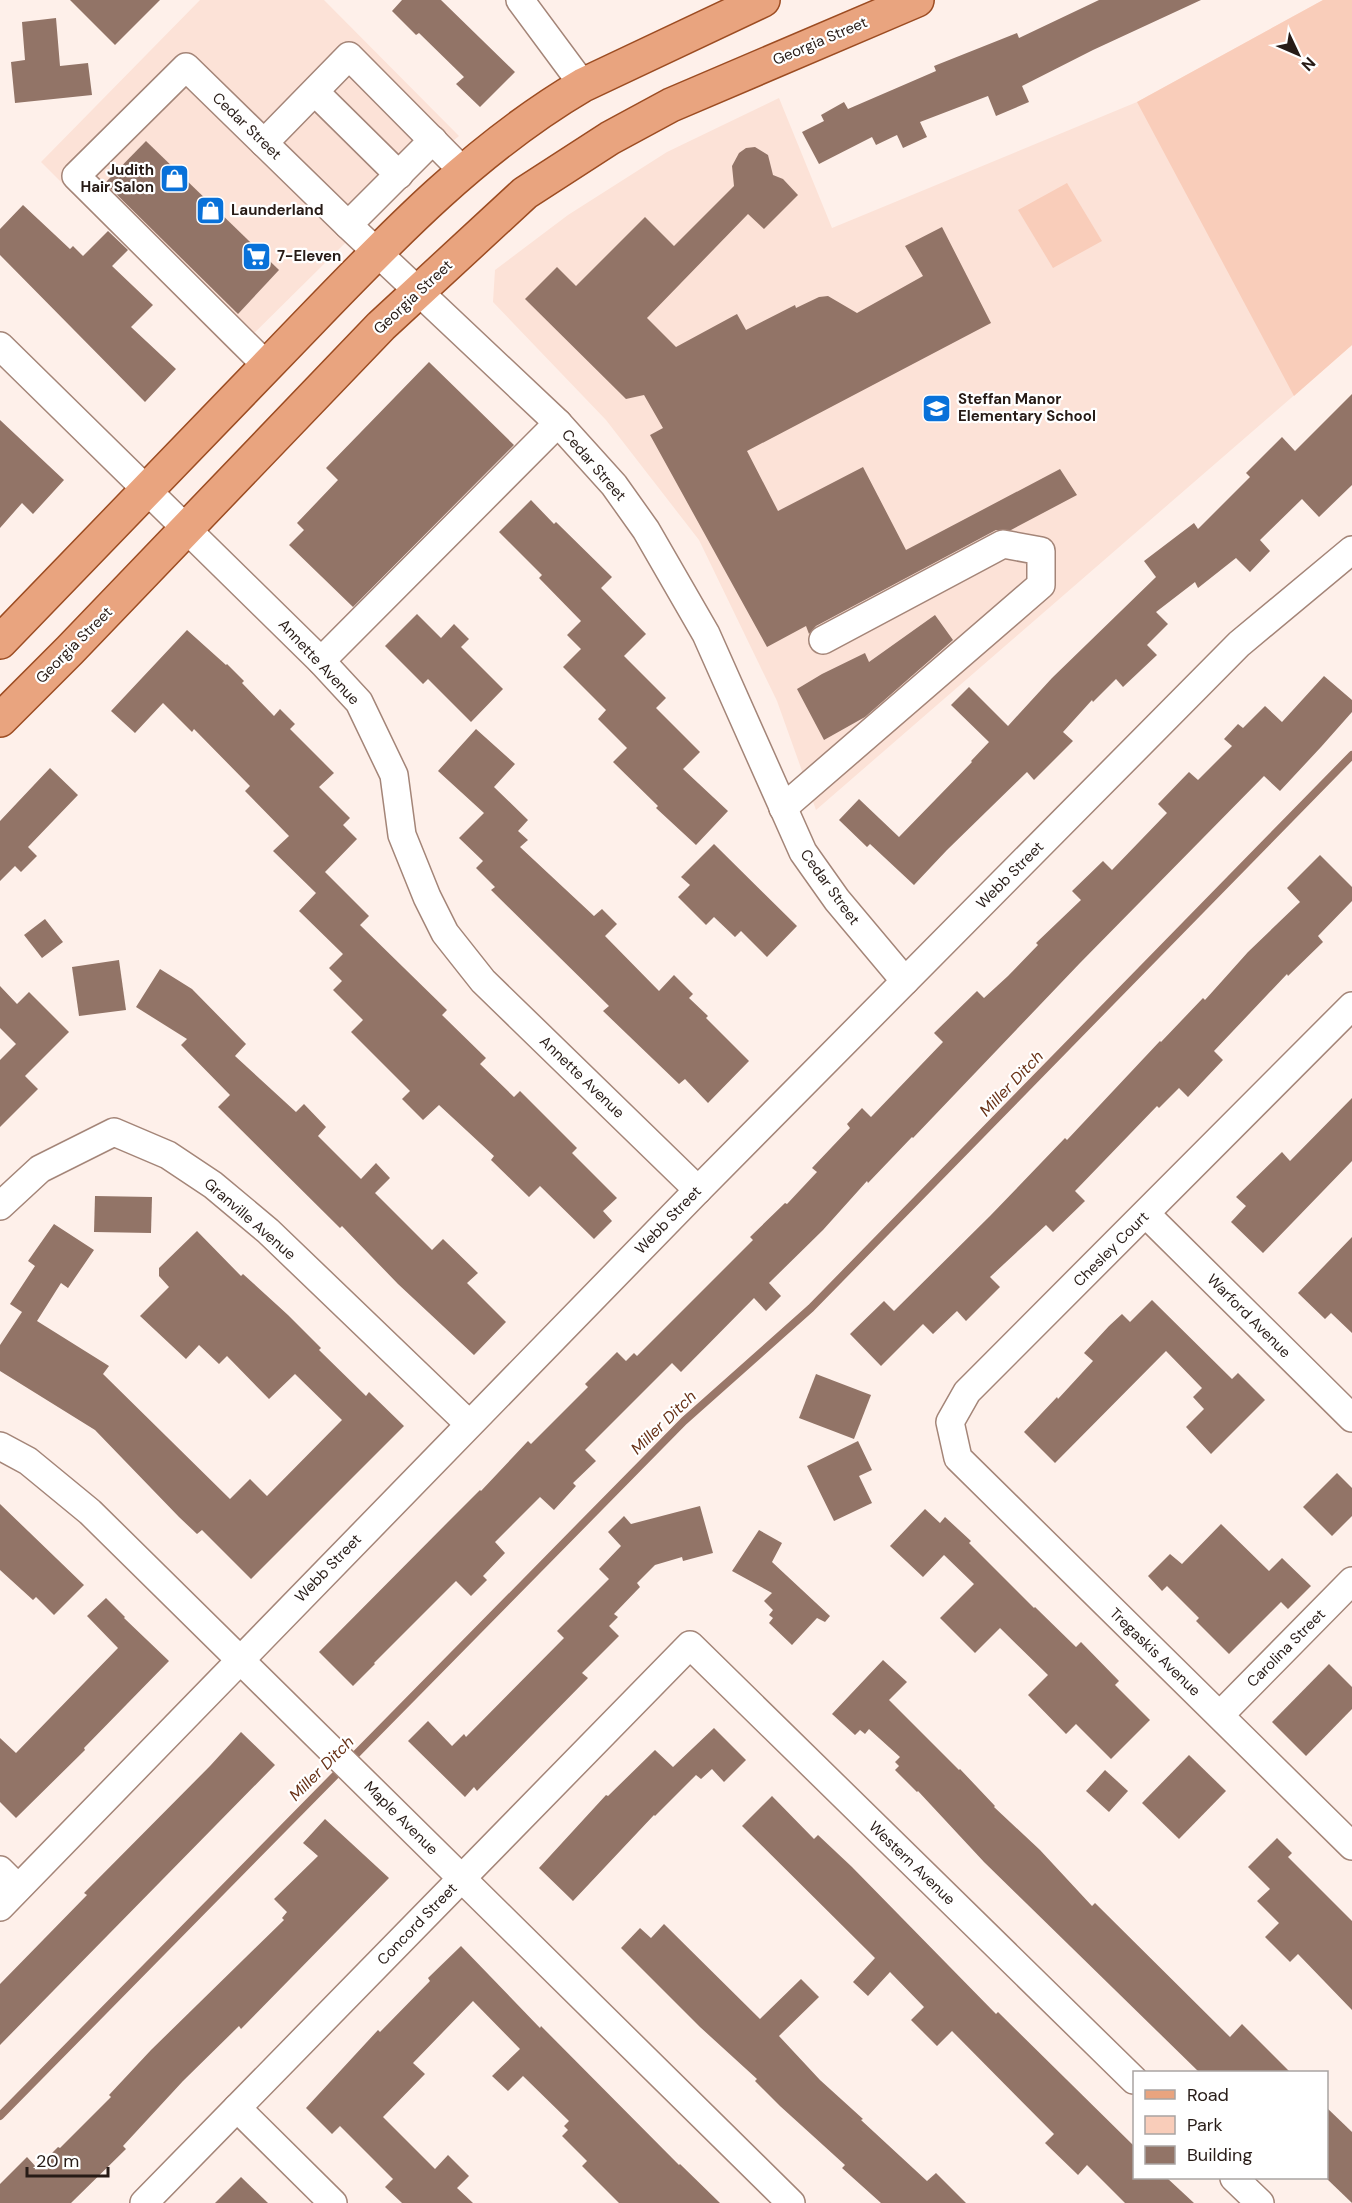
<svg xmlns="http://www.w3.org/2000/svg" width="1352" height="2203" viewBox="0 0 1352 2203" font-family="'DM Sans',sans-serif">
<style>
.built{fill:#fce2d7}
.green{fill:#f9cdba}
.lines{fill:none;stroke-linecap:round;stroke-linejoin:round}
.stream{stroke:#997769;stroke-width:8}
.building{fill:#927467}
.minor-casing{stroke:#a48578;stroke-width:30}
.major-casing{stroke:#9c4c22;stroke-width:36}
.minor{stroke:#fff;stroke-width:27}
.major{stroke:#e9a47f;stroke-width:33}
.labels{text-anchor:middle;stroke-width:4.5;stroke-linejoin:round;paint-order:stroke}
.street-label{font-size:15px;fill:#271b16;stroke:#fff}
.poi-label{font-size:15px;font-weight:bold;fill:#271b16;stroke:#fff;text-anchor:start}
.water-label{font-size:16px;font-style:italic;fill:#683116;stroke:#fff}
</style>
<rect width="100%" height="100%" fill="#fef0ea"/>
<!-- built -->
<g class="built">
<polygon points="200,0 324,0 459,136 421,168 233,354 41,162"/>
<polygon points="1323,0 1352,0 1352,345 816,810 777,701 699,540 606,420 493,302 495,270 568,215 667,152 779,98 832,228 1137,102"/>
</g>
<!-- green -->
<g class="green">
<polygon points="1323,0 1352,0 1352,345 1294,396 1137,102"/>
<polygon points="1067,183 1102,241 1053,268 1018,210"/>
</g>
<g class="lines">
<!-- stream -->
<polyline class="stream" points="0,2116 684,1421 811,1308 1352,755"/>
</g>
<!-- building -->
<g class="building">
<polygon points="70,0 160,0 115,45"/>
<polygon points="402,0 441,0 515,72 480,107 456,84 464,77 419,33 416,35 392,11"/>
<polygon points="1099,0 1201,0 1093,50 1022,86 1029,102 996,116 988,96 920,122 927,137 903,148 897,135 876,145 872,137 819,164 802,132 824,121 821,115 844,102 848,109 936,71 934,66 1017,33 1019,38"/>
<polygon points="56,18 60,66 88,63 92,95 15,103 11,62 25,60 22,22"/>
<polygon points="146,141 279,270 238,314 105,183"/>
<polygon points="755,147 768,155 773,175 783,179 798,195 764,229 748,214 647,318 676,347 737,314 746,330 795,305 796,308 819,297 828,296 857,313 923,276 905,246 942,227 991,323 747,451 778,511 863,467 906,550 1060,469 1077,495 1011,530 996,530 816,626 809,634 806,626 767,647 650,435 663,428 644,395 626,399 525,299 557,267 576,286 645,217 674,246 734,186 732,166 739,153 746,148"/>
<polygon points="23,205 70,249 73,246 83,256 108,231 128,250 112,266 153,305 131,327 176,369 145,402 0,255 0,229"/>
<polygon points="429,362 514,445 353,607 289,545 304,530 297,523 338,480 326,468"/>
<polygon points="1352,394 1352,485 1319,517 1302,499 1260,540 1270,551 1250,572 1236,558 1198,588 1195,582 1156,612 1168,624 1147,645 1157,655 1123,687 1116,679 1093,702 1092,700 1063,732 1073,741 1034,780 1027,772 947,850 914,885 870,844 867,847 839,820 859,799 899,837 972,762 971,761 989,742 951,705 969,687 1008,726 1052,678 1156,577 1144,561 1194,523 1198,529 1250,477 1246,473 1282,437 1295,451"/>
<polygon points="0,420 64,480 33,514 22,503 0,528"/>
<polygon points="531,500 554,524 556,522 612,577 601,588 646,634 624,656 666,698 656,708 700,752 683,769 728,811 696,845 656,808 658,806 613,762 627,748 598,719 606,710 563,667 581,649 567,635 581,621 539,578 542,575 499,532"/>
<polygon points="417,614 441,638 454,624 469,639 461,647 503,689 471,722 428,679 423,684 385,646"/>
<polygon points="935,615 953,640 865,717 824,740 797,689 822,674 865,653 869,662"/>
<polygon points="187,630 226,665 227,664 244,681 242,683 274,716 280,709 295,724 290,729 334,773 319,787 350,818 343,825 357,839 325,872 369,916 360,925 447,1010 442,1015 486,1058 480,1064 514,1097 520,1091 577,1148 572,1153 617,1198 603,1211 612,1221 594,1239 540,1186 529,1197 491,1160 494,1156 439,1105 423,1120 402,1099 410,1091 351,1032 363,1020 333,990 342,981 329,968 343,954 299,911 316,893 273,851 289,836 245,791 250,786 194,729 192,732 163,703 135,733 111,711"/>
<polygon points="1324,676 1352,700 1352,712 1321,747 1280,791 1264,776 1080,963 913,1138 912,1137 868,1183 867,1181 823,1230 769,1283 781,1296 766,1311 754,1298 681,1372 672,1363 585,1450 596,1461 573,1483 576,1486 554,1510 540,1497 495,1542 505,1553 483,1576 487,1580 471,1596 456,1581 374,1663 375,1664 353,1686 319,1652 448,1522 480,1490 481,1491 528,1441 531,1444 588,1387 585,1384 617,1352 626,1361 634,1353 637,1356 753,1240 750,1237 785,1203 787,1204 817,1172 812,1168 850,1128 847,1124 862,1108 871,1117 943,1042 934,1033 977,991 984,998 1008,976 1038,945 1036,943 1081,900 1072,891 1103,861 1112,870 1167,813 1158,804 1189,772 1198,780 1232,746 1224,739 1238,724 1243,728 1265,706 1282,722"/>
<polygon points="476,729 515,764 494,787 528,820 518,831 528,840 520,847 594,916 602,909 617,924 605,936 659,991 674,975 693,994 689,998 708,1016 706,1018 749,1061 708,1103 685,1079 679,1084 603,1011 609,1006 491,890 495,887 476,868 483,861 459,838 484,813 438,771"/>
<polygon points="50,768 78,795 28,847 37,856 21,872 15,866 0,881 0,821"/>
<polygon points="714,844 797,926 767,957 741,931 735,937 714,917 706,925 678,897 690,885 681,877"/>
<polygon points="1320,855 1352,887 1352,901 1318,936 1323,942 1288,976 1287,974 1214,1051 1223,1060 1188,1097 1179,1088 1159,1108 1157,1106 1075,1191 1085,1201 1053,1232 1046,1225 990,1277 1000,1287 966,1321 957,1311 933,1334 923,1324 881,1366 850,1334 884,1301 894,1311 990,1216 1065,1138 1067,1140 1160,1041 1161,1042 1203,998 1205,1000 1248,952 1300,902 1287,888"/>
<polygon points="45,919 63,942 42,958 24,935"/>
<polygon points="119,960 126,1010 79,1016 72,967"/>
<polygon points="160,969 192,989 246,1044 235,1056 296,1112 304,1104 326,1127 318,1136 361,1179 376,1163 390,1178 375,1193 432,1250 443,1239 478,1273 467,1283 506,1322 474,1355 398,1284 342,1226 340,1228 218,1107 230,1095 181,1045 187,1039 136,1007"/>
<polygon points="0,986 17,1004 29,992 69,1032 25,1076 38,1089 0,1127 0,1060 16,1044 0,1028"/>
<polygon points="1352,1098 1352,1161 1263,1253 1231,1222 1246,1206 1236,1197 1282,1152 1290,1161"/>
<polygon points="95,1196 152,1197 151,1233 94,1232"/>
<polygon points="54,1224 94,1250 68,1288 61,1283 37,1321 109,1366 103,1374 230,1499 250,1479 267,1496 342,1420 295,1374 269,1399 227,1356 219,1364 199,1345 186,1359 140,1316 169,1287 159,1276 159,1268 197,1231 241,1276 243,1274 288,1315 321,1348 319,1350 366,1396 369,1392 404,1426 251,1579 202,1530 197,1534 179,1517 95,1430 0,1371 0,1345 22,1312 10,1304 35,1266 28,1261"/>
<polygon points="1352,1237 1352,1333 1331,1313 1325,1319 1298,1293"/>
<polygon points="1152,1300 1232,1379 1238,1373 1265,1400 1211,1454 1186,1427 1204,1409 1193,1397 1202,1388 1166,1351 1055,1463 1024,1432 1057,1397 1058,1399 1093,1361 1084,1353 1109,1326 1122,1314 1130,1322"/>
<polygon points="816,1374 871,1395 854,1439 799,1418"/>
<polygon points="858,1441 872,1470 859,1476 872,1503 834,1521 807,1466"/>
<polygon points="1337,1473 1352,1488 1352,1516 1332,1536 1303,1507"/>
<polygon points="0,1504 84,1585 54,1615 36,1597 33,1600 0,1570"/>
<polygon points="700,1506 713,1553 683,1561 682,1557 655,1565 637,1583 640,1587 614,1614 618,1617 609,1626 619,1636 582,1673 588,1678 477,1791 474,1787 465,1797 408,1741 428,1721 452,1746 464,1734 466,1737 564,1638 557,1631 609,1579 599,1569 621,1546 608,1532 624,1516 631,1524"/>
<polygon points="925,1509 940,1523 945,1517 971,1541 969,1543 1034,1608 1035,1607 1076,1647 1081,1642 1119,1681 1115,1685 1150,1720 1111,1759 1076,1724 1066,1734 1028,1695 1048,1675 1000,1628 975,1653 940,1618 974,1584 944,1555 923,1577 890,1546"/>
<polygon points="1221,1524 1269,1571 1282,1558 1311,1586 1288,1609 1281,1602 1229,1654 1196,1621 1199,1618 1167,1586 1162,1591 1148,1576 1170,1554 1182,1564"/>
<polygon points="759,1530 782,1543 772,1562 830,1616 825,1622 817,1618 792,1645 769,1623 773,1618 769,1615 773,1610 764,1601 772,1593 732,1571"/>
<polygon points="106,1598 125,1617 124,1618 169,1661 84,1748 85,1750 16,1818 0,1802 0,1738 16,1753 118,1648 87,1616"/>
<polygon points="883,1660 907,1682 889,1700 959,1770 960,1769 995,1806 994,1807 1040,1850 1092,1906 1095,1903 1230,2037 1242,2024 1291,2073 1200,2073 984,1862 918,1791 917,1792 895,1770 899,1766 895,1762 900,1757 869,1729 865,1734 860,1730 855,1735 832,1714"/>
<polygon points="1329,1664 1352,1687 1352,1709 1306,1756 1272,1722"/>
<polygon points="714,1728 746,1760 724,1782 712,1769 701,1779 696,1775 655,1816 654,1815 573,1901 539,1868 606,1795 608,1796 655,1750 673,1767"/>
<polygon points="241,1732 275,1765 0,2045 0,1984 87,1895 84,1893 210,1766"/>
<polygon points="1189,1755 1226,1791 1179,1839 1142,1803"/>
<polygon points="1105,1770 1128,1791 1109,1812 1086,1791"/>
<polygon points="772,1796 814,1839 818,1835 852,1867 996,2014 998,2012 1134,2146 1134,2178 1167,2178 1194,2203 1125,2203 1087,2165 1078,2175 1045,2143 1054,2134 952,2031 937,2046 911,2020 924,2007 890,1972 868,1996 853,1982 875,1958 742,1826"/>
<polygon points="325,1819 389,1878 241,2029 239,2026 183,2081 123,2146 126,2149 71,2203 0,2203 0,2184 27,2157 37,2168 58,2147 60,2148 111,2097 109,2095 151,2050 284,1920 282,1918 287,1912 274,1899 318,1856 303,1843"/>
<polygon points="1277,1838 1292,1853 1288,1857 1352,1921 1352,2010 1298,1954 1290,1962 1265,1937 1279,1923 1257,1901 1270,1889 1248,1867"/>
<polygon points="664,1924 760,2019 801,1979 819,1997 779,2036 820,2080 863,2119 861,2120 927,2181 936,2173 966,2203 881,2203 842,2168 845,2165 780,2106 755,2081 757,2079 700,2027 621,1948 640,1928 651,1938"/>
<polygon points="461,1946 540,2028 541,2026 679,2165 680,2164 720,2203 619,2203 582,2166 587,2161 562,2136 568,2130 564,2126 569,2121 523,2076 508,2091 492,2076 520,2049 473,2001 413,2063 425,2074 383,2117 435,2169 448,2155 469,2176 457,2188 473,2203 402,2203 385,2187 393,2179 340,2126 332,2134 306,2108 378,2030 380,2032 430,1981 428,1978"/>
<polygon points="1326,2107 1352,2132 1352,2203 1326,2178"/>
<polygon points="241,2177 268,2203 215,2203"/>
</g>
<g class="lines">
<defs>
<g id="minor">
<polyline points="520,0 583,85"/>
<polyline points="315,92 399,175"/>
<polyline points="264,143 349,56 463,171"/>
<polyline points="348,225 433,140"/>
<polyline points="0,346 321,661 359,702 394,775 402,835 427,897 445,933 483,981 698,1190"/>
<polyline points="267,366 76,176 186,67 348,225 558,423 614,485 646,530 706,634 803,852 837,900 905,981"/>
<polyline points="321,661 558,423"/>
<polyline points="783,808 1041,585 1041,551 1003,544 823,640"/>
<polyline points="1352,1006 967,1392 950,1422 958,1458 1352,1846"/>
<polyline points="0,1206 40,1169 114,1132 168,1155 213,1185 268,1231 469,1424"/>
<polyline points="1146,1214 1352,1418"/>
<polyline points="0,1446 28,1461 90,1512 791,2203"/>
<polyline points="1220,1715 1352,1581"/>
<polyline points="0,1870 18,1888"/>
<polyline points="0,1907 698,1190 1239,644 1352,550"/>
<polyline points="237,2108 333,2203"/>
<polyline points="1234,2178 1260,2203"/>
<polyline points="144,2203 690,1645 1134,2080"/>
</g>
<g id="major">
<path d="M0 642C95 544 189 446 284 348 376 253 467 153 583 85L763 0"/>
<polyline points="0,720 70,650 381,326 525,193 610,138 671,105 917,0"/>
</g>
</defs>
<!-- minor casing -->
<use href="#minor" class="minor-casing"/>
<!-- major casing -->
<use href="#major" class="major-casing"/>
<!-- minor -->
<use href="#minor" class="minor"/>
<!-- major -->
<use href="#major" class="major"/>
</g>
<!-- icons -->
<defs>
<symbol id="shop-square" viewBox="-11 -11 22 22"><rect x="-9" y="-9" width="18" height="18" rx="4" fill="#0871d9" stroke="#fff"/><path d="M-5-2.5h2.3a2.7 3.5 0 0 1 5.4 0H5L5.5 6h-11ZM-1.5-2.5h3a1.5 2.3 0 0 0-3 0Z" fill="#fff"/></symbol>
<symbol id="supermarket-square" viewBox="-11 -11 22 22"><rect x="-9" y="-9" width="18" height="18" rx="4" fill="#0871d9" stroke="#fff"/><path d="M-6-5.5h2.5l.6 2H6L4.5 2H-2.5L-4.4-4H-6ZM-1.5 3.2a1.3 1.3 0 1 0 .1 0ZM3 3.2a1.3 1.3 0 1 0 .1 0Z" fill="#fff"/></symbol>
<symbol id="school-square" viewBox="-11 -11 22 22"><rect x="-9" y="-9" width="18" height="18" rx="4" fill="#0871d9" stroke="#fff"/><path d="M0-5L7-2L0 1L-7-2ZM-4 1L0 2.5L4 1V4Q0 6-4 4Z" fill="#fff"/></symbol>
</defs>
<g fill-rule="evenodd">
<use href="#shop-square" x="158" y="162" width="33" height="33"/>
<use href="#shop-square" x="194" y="194" width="33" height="33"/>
<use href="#supermarket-square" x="240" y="240" width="33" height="33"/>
<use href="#school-square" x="920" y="392" width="33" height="33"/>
</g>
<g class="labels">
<!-- street labels -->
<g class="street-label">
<text transform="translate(820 41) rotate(-23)" y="5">Georgia Street</text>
<text transform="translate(247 126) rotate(44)" y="5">Cedar Street</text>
<text transform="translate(413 297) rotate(-43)" y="5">Georgia Street</text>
<text transform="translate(594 465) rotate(49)" y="5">Cedar Street</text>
<text transform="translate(74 645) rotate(-45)" y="5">Georgia Street</text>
<text transform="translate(319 662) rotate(47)" y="5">Annette Avenue</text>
<text transform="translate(1010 875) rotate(-45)" y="5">Webb Street</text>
<text transform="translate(830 887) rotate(54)" y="5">Cedar Street</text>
<text transform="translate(582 1077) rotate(44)" y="5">Annette Avenue</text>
<text transform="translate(250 1219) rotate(41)" y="5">Granville Avenue</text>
<text transform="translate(668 1220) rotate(-46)" y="5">Webb Street</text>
<text transform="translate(1111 1249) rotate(-45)" y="5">Chesley Court</text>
<text transform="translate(1249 1316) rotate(45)" y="5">Warford Avenue</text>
<text transform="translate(328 1568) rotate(-46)" y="5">Webb Street</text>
<text transform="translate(1286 1648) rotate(-45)" y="5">Carolina Street</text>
<text transform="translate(1155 1652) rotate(44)" y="5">Tregaskis Avenue</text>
<text transform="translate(401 1818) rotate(45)" y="5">Maple Avenue</text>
<text transform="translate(912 1863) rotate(44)" y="5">Western Avenue</text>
<text transform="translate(417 1924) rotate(-46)" y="5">Concord Street</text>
</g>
<!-- poi labels -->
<g class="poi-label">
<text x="154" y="175" text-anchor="end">Judith<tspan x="154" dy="17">Hair Salon</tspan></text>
<text x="231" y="215">Launderland</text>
<text x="277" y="261">7-Eleven</text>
<text x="958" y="404">Steffan Manor<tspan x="958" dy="17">Elementary School</tspan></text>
</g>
<!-- water labels -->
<g class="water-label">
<text transform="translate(1011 1083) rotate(-46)" y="6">Miller Ditch</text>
<text transform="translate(663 1422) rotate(-44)" y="6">Miller Ditch</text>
<text transform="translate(321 1768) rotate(-45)" y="6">Miller Ditch</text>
</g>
</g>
<!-- legend -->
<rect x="1133" y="2071" width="195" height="108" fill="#ffffff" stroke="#a9a4a2" stroke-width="1.5"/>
<rect x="1145" y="2090" width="30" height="9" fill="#e9a47f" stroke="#a9a4a2" stroke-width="1.5"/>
<text x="1187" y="2101" font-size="18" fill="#271b16">Road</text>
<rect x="1145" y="2116" width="30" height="18" fill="#f9cdba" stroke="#a9a4a2" stroke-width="1.5"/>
<text x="1187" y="2131" font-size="18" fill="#271b16">Park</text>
<rect x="1145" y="2146" width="30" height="18" fill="#927467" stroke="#a9a4a2" stroke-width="1.5"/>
<text x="1187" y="2161" font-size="18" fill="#271b16">Building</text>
<!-- north arrow -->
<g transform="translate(1298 54) rotate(134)" stroke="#ffffff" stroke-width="4.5" paint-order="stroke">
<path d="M0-4.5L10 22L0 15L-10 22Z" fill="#271b16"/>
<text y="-9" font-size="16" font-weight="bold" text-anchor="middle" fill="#271b16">N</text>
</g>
<!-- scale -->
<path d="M27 2167v9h81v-9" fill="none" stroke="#271b16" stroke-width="3"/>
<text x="36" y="2167" font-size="18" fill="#271b16" stroke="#ffffff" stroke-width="4.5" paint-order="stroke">20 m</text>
</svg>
